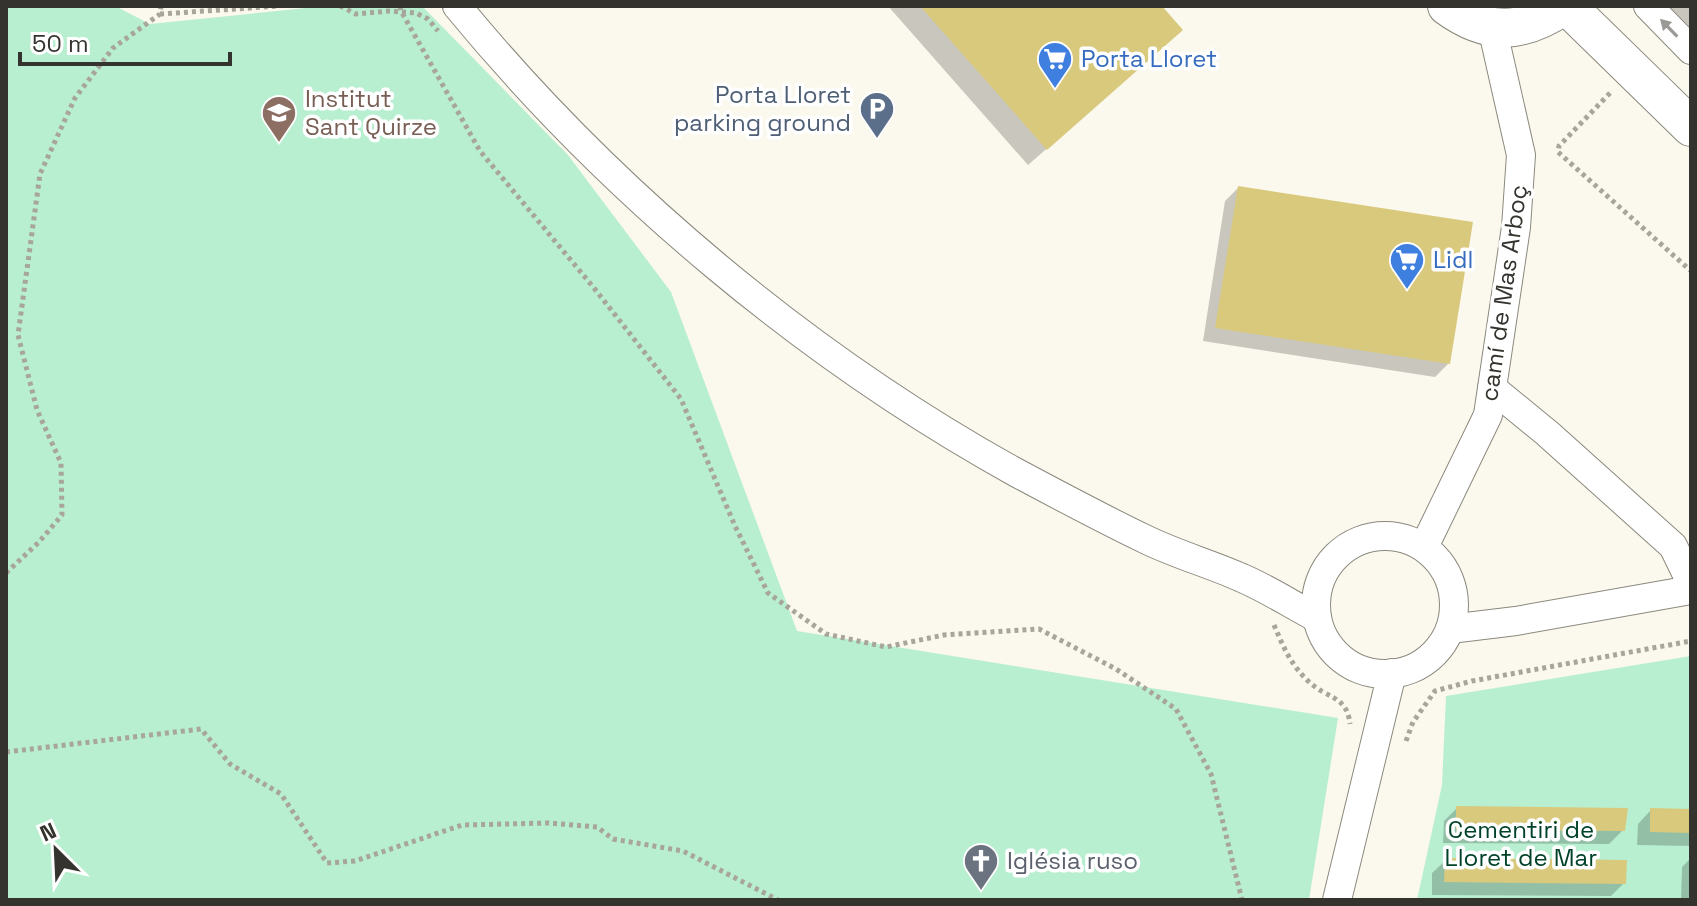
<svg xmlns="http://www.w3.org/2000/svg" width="1697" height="906" viewBox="0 0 1697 906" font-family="'Space Grotesk',sans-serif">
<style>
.green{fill:#b9efd1}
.shadow{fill:#0003}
.building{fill:#d9c97d}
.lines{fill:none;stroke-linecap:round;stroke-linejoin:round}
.street-casing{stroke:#8b897e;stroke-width:30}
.secondary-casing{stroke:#8b897e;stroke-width:40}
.path{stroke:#a7a59c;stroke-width:5;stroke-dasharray:4 4;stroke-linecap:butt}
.street{stroke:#fff;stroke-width:28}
.secondary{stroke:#fff;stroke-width:38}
.oneway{fill:#9a9996}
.labels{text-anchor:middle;stroke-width:7;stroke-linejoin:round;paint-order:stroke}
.shop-label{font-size:24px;fill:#366cbe;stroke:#fff;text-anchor:start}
.service-label{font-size:24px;fill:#4e5e75;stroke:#fff;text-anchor:end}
.education-label{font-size:24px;fill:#785e54;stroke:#fff;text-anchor:start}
.street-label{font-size:24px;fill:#34332e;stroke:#fff}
.park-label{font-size:24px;fill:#004229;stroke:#fff}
.worship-label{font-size:24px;fill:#5b616d;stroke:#fff;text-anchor:start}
</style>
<rect width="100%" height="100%" fill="#fbf8ed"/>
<!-- green -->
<g class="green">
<polygon points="6,6 115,6 150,24 326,6 422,6 568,155 671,292 797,631 1338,718 1309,900 6,900"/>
<polygon points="1691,656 1691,900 1417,900 1442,785 1446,696"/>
</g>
<!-- shadow -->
<g class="shadow">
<polygon points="888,6 1159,6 1163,47 1028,165"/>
<polygon points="1664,6 1691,6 1691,35"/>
<polygon points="1238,188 1448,364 1435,377 1203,341 1225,201"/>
<polygon points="1457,808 1623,830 1609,844 1443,843 1444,821"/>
<polygon points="1651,810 1691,811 1691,846 1637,845 1638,824"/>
<polygon points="1691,858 1691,900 1681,900 1682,867"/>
<polygon points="1446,860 1624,883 1611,896 1432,895 1432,873"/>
</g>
<!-- building -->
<g class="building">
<polygon points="920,6 1162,6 1183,30 1047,150"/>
<polygon points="1238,186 1473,222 1450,364 1215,328"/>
<polygon points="1456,806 1628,808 1625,831 1456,830"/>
<polygon points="1650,808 1691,809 1691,833 1650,832"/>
<polygon points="1445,858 1627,860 1626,884 1444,882"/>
</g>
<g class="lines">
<defs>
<g id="street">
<path d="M457 6C609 191 807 357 1017 473 1060 496 1103 519 1147 540 1178 555 1211 564 1242 578 1268 589 1292 605 1317 618"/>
<polyline points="1648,6 1691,50"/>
<polyline points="1492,388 1547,433 1673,546 1691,583"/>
<circle cx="1385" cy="605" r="69"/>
<polyline points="1424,547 1488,415 1516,227 1521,155 1492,27"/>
<polyline points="1450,629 1516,621 1691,590"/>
<polyline points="1337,900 1392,673"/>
</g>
<g id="secondary">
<path d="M1447 6C1488 36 1522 34 1563 6"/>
<polyline points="1567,6 1691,127"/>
</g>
</defs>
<!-- street casing -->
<use href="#street" class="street-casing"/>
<!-- secondary casing -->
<use href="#secondary" class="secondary-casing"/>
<!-- path -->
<g class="path">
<polyline points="340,6 356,14 389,11 416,13 428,19 438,31"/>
<polyline points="400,6 401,11 480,151 594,288 681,399 735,526 768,593 826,634 886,647 944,635 1039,629 1116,669 1176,709 1211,774 1242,900"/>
<polyline points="160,14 280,6"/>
<polyline points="1610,93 1559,146 1558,152 1691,271"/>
<polyline points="6,573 39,542 62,515 61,463 37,410 18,335 40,174 75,98 113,48 160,14 161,6"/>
<path d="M1274 625C1281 641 1287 657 1299 671 1305 679 1314 687 1323 692 1339 700 1348 705 1350 724"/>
<polyline points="1406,741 1413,722 1435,691 1472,681 1691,641"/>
<polyline points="6,752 201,729 230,764 281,794 327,863 355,861 462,825 549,823 597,827 613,839 683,851 778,900"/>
</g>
<!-- street -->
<use href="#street" class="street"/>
<!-- secondary -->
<use href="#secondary" class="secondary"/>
</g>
<!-- one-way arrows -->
<defs><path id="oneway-solid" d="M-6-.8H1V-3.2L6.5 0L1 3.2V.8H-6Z" transform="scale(2)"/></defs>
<use class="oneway" href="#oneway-solid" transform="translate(1669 28) rotate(-134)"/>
<!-- icons -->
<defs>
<symbol id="supermarket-pin" viewBox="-11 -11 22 30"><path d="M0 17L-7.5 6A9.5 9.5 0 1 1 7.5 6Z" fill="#3f7fe0" stroke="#fff"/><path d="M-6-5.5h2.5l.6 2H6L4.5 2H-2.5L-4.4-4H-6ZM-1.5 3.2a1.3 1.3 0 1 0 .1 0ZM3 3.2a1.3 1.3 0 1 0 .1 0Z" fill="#fff"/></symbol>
<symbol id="parking-pin" viewBox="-11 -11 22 30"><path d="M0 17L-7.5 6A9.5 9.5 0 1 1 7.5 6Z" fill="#5c6f8a" stroke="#fff"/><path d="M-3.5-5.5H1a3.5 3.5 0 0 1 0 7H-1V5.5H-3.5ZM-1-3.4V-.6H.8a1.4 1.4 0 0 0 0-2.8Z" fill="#fff"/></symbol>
<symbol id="school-pin" viewBox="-11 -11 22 30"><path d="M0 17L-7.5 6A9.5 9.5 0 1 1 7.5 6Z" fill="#8d6e63" stroke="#fff"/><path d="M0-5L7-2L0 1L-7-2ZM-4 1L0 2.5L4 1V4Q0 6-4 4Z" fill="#fff"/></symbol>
<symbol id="church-pin" viewBox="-11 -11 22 30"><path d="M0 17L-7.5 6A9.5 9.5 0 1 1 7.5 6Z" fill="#6b7280" stroke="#fff"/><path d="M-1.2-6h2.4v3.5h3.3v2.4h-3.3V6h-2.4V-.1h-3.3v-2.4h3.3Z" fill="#fff"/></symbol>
</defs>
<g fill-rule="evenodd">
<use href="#supermarket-pin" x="1035" y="39" width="40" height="54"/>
<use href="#parking-pin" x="857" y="89" width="40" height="54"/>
<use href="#school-pin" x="259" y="93" width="40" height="54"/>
<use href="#supermarket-pin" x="1387" y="240" width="40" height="54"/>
<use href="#church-pin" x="961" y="841" width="40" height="54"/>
</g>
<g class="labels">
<!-- shop labels -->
<g class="shop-label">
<text x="1081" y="67">Porta Lloret</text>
<text x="1433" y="268">Lidl</text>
</g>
<!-- service labels -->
<g class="service-label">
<text x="851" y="103">Porta Lloret<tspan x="851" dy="28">parking ground</tspan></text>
</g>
<!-- education labels -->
<g class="education-label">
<text x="305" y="107">Institut<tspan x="305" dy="28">Sant Quirze</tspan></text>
</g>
<!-- street labels -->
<g class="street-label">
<text transform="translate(1504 293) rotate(-82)" y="8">camí de Mas Arboç</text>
</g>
<!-- park labels -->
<g class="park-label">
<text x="1521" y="838">Cementiri de<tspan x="1521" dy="28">Lloret de Mar</tspan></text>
</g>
<!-- worship labels -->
<g class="worship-label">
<text x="1007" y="869">Iglésia ruso</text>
</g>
</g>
<!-- border -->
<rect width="1697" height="906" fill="none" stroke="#34332e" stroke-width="16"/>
<!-- north arrow -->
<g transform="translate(56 850) rotate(336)" stroke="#ffffff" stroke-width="6" paint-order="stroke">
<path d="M0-6L14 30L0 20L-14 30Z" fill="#34332e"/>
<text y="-12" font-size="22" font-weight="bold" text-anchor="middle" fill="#34332e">N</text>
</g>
<!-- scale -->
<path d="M20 52v12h210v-12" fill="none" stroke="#34332e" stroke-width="4"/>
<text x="32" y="52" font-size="24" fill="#34332e" stroke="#ffffff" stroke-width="6" paint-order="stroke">50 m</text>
</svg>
